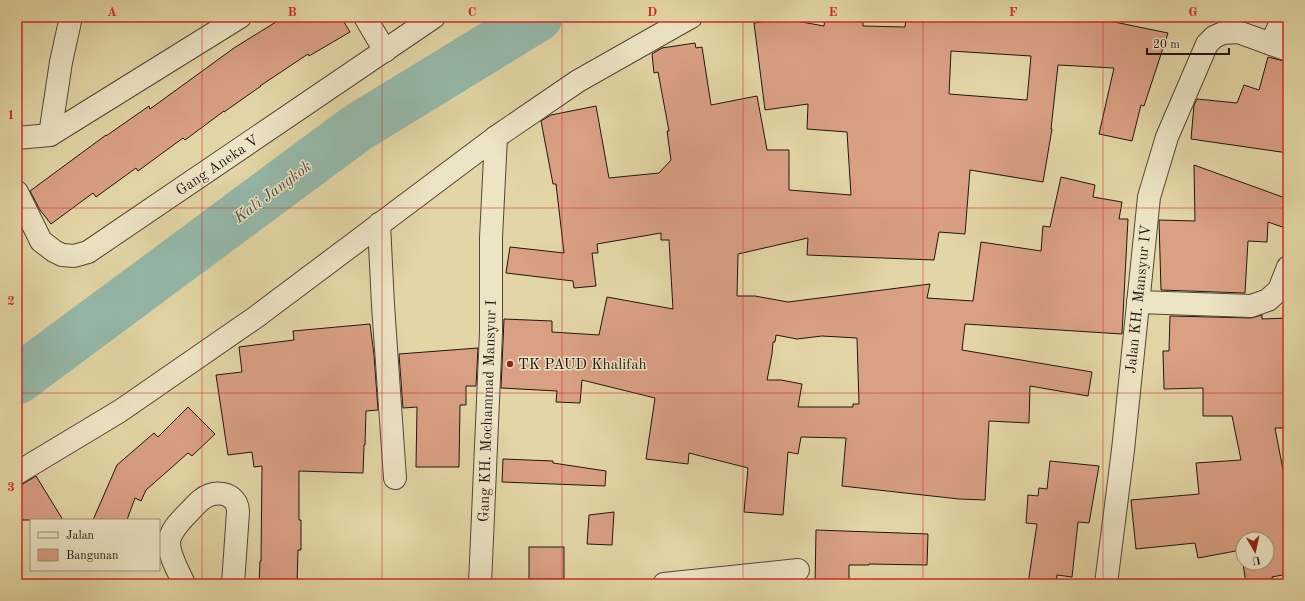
<svg xmlns="http://www.w3.org/2000/svg" width="1305" height="601" viewBox="0 0 1305 601" font-family="'Old Standard TT',serif">
<style>
.lines{fill:none;stroke-linecap:round;stroke-linejoin:round}
.river{stroke:#95b9aa;stroke-width:49}
.building{fill:#daa084;stroke:#211511;fill-rule:evenodd}
.street-casing{stroke:#524536;stroke-width:24}
.street{stroke:#ede4c5;stroke-width:22}
.grid{fill:none;stroke:#d62828;stroke-width:1;stroke-opacity:0.55}
.poi-dot{fill:#8f2418;stroke:#ede4c5;stroke-width:1.5}
.labels{text-anchor:middle;stroke-width:3;stroke-linejoin:round;paint-order:stroke}
.street-label{font-size:15px;fill:#211511;stroke:#ede4c5}
.poi-label{font-size:15px;fill:#211511;stroke:#ede4c5;text-anchor:start}
.water-label{font-size:16px;font-style:italic;fill:#4a4e47;stroke:#ede4c5}
.neatline{fill:none;stroke:#d62828;stroke-width:1.5}
.grid-label{font-size:13px;text-anchor:middle;font-weight:bold;fill:#d62828}
</style>
<rect width="100%" height="100%" fill="#e3d6a6"/>
<filter id="stains"><feTurbulence type="fractalNoise" baseFrequency=".005" numOctaves="4"/><feColorMatrix values="0 0 0 0 .2 0 0 0 0 .09 0 0 0 0 .02 0 0 0 .5 -.17"/></filter>
<radialGradient id="worn" r=".72"><stop offset=".6" stop-color="#630" stop-opacity="0"/><stop offset="1" stop-color="#630" stop-opacity=".3"/></radialGradient>
<g class="lines">
<!-- river -->
<polyline class="river" points="17,380 357,128 538,17"/>
</g>
<!-- building -->
<g class="building">
<polygon points="284,17 341,17 350,32 309,56 308,54 260,86 261,86 224,112 224,111 185,140 183,138 138,171 136,168 96,197 93,193 51,224 40,210 30,191 106,135 106,136 149,106 150,109 234,48"/>
<path d="M906 17H1090L1168 33 1144 106 1141 105 1132 141 1099 134 1114 68 1058 65 1051 129H1052L1043 182 970 170 965 234 939 232 934 260 807 255 808 238 738 254 737 296H755L788 302 930 284 927 298 973 301 981 242 1041 251 1043 226 1050 227 1061 177 1095 185 1093 197 1122 202 1119 219H1128L1122 334 965 324 962 350 1092 372 1088 396 1030 386 1029 423 989 421 985 500 959 499 842 486 846 438 801 437 798 454 788 452 783 515 744 512 748 468 689 453 688 464 646 459 655 398 582 380 580 403 556 402 557 391 501 388 504 319 552 321V332L599 335 607 297 673 309 669 240H661V233L597 244 598 253H592L596 286 574 288 573 281 506 273 510 247 564 253 556 184H553L541 121 551 115 596 106 609 178 659 173 671 160 667 131H669L658 72 654 73 652 54 662 48 695 43 696 48 702 47 711 105 757 96 767 150H789V190L851 195 847 132 807 129 808 104 765 110 754 23 785 19 824 26 825 18 863 22V26L905 27ZM951 51 1031 56 1027 100 949 94ZM776 335 797 339 822 336 857 338 859 404H853V407H798L802 384 781 380H767L772 354 773 342H775Z"/>
<polygon points="1268,57 1288,62 1288,153 1191,139 1194,105 1197,99 1237,103 1244,85 1259,90"/>
<polygon points="1194,165 1288,199 1288,229 1268,222 1267,242 1248,241 1245,293 1161,290 1159,220 1195,221"/>
<path d="M1262 315V319L1288 318V428H1275L1288 496V574L1272 577 1273 584H1246L1241 550 1198 558 1195 543 1136 549 1131 500 1199 494 1196 463 1241 460 1232 416H1203V388L1164 389 1163 351H1169L1170 316 1251 318ZM1243 539H1267V563H1243Z"/>
<polygon points="370,324 374,355 378,410 366,411 365,445 364,445 363,473 299,471 299,520 301,520 301,550 298,550 297,584 259,584 260,561 261,561 262,466 254,467 252,452 228,455 216,375 242,372 239,347 294,340 293,331"/>
<polygon points="478,348 476,386 466,386 466,405 460,405 459,467 416,467 417,407 403,408 399,354"/>
<polygon points="188,407 215,434 192,456 188,453 146,490 141,501 135,498 127,520 93,520 117,465 154,433 158,437"/>
<polygon points="503,459 553,461 553,463 606,471 605,486 502,482"/>
<polygon points="1050,461 1099,466 1089,523 1078,522 1072,577 1057,575 1056,584 1028,584 1037,524 1026,523 1028,495 1038,496 1039,488 1047,489"/>
<polygon points="36,476 63,520 17,520 17,485 23,484"/>
<polygon points="614,512 612,545 587,544 589,515"/>
<polygon points="816,530 928,534 927,565 869,564 869,565 849,565 849,584 815,584"/>
<rect x="529" y="547" width="35" height="32"/>
</g>
<g class="lines">
<defs>
<g id="street">
<polyline points="365,17 385,51"/>
<polyline points="1271,44 1283,17"/>
<polyline points="50,135 61,62 71,17"/>
<polyline points="17,138 50,135 240,17"/>
<polyline points="17,192 41,241 54,251 62,255 74,256 88,252 434,17"/>
<polyline points="379,224 383,305 395,478"/>
<polyline points="1138,302 1251,306 1268,300 1279,290 1288,267"/>
<polyline points="17,473 120,411 256,317 496,137 578,81 691,17"/>
<path d="M184 584C179 572 170 558 169 544 169 532 180 521 188 513 192 509 196 504 201 500 211 492 228 490 236 503 237 505 238 509 238 512L233 584"/>
<polyline points="480,584 491,332 491,238 496,137"/>
<polyline points="664,584 798,570"/>
<polyline points="1106,584 1123,450 1149,197 1167,137 1207,44 1214,37 1223,33 1238,32 1288,50"/>
</g>
</defs>
<!-- street casing -->
<use href="#street" class="street-casing"/>
<!-- street -->
<use href="#street" class="street"/>
</g>
<!-- grid -->
<path class="grid" d="M202 17V584M382 17V584M562 17V584M743 17V584M923 17V584M1103 17V584M17 208H1288M17 393H1288"/>
<!-- markers -->
<circle class="poi-dot" cx="510" cy="364" r="4"/>
<g class="labels">
<!-- street labels -->
<g class="street-label">
<text transform="translate(217 165) rotate(-34)" y="5">Gang Aneka V</text>
<text transform="translate(1138 299) rotate(-84)" y="5">Jalan KH. Mansyur IV</text>
<text transform="translate(487 411) rotate(-88)" y="5">Gang KH. Mochammad Mansyur I</text>
</g>
<!-- poi labels -->
<g class="poi-label">
<text x="518" y="369">TK PAUD Khalifah</text>
</g>
<!-- water labels -->
<g class="water-label">
<text transform="translate(272 191) rotate(-37)" y="6">Kali Jangkok</text>
</g>
</g>
<!-- margin -->
<rect width="1305" height="601" fill="none" stroke="#e3d6a6" stroke-width="44"/>
<!-- legend -->
<rect x="30" y="519" width="130" height="52" fill="#ede4c5" stroke="#9b917d"/>
<rect x="38" y="532" width="20" height="6" fill="#ede4c5" stroke="#9b917d"/>
<text x="66" y="539" font-size="12" fill="#211511">Jalan</text>
<rect x="38" y="549" width="20" height="12" fill="#daa084" stroke="#9b917d"/>
<text x="66" y="559" font-size="12" fill="#211511">Bangunan</text>
<!-- north arrow -->
<g transform="translate(1255 551) rotate(171)"><circle r="19" fill="#ede4c5" stroke="#9b917d"/>
<path d="M0-3L7 15L0 10L-7 15Z" fill="#8f2418"/>
<text y="-6" font-size="11" font-weight="bold" text-anchor="middle" fill="#211511">U</text>
</g>
<!-- scale -->
<path d="M1147 48v6h82v-6" fill="none" stroke="#211511" stroke-width="2"/>
<text x="1153" y="48" font-size="12" fill="#211511" stroke="#ede4c5" stroke-width="3" paint-order="stroke">20 m</text>
<rect x="22" y="22" width="1261" height="557" class="neatline"/>
<g class="grid-label">
<text x="112" y="16">A</text>
<text x="292" y="16">B</text>
<text x="472" y="16">C</text>
<text x="652" y="16">D</text>
<text x="833" y="16">E</text>
<text x="1013" y="16">F</text>
<text x="1193" y="16">G</text>
<text x="11" y="119">1</text>
<text x="11" y="305">2</text>
<text x="11" y="491">3</text>
</g>
<rect width="100%" height="100%" filter="url(#stains)"/>
<rect width="100%" height="100%" fill="url(#worn)"/>
</svg>
